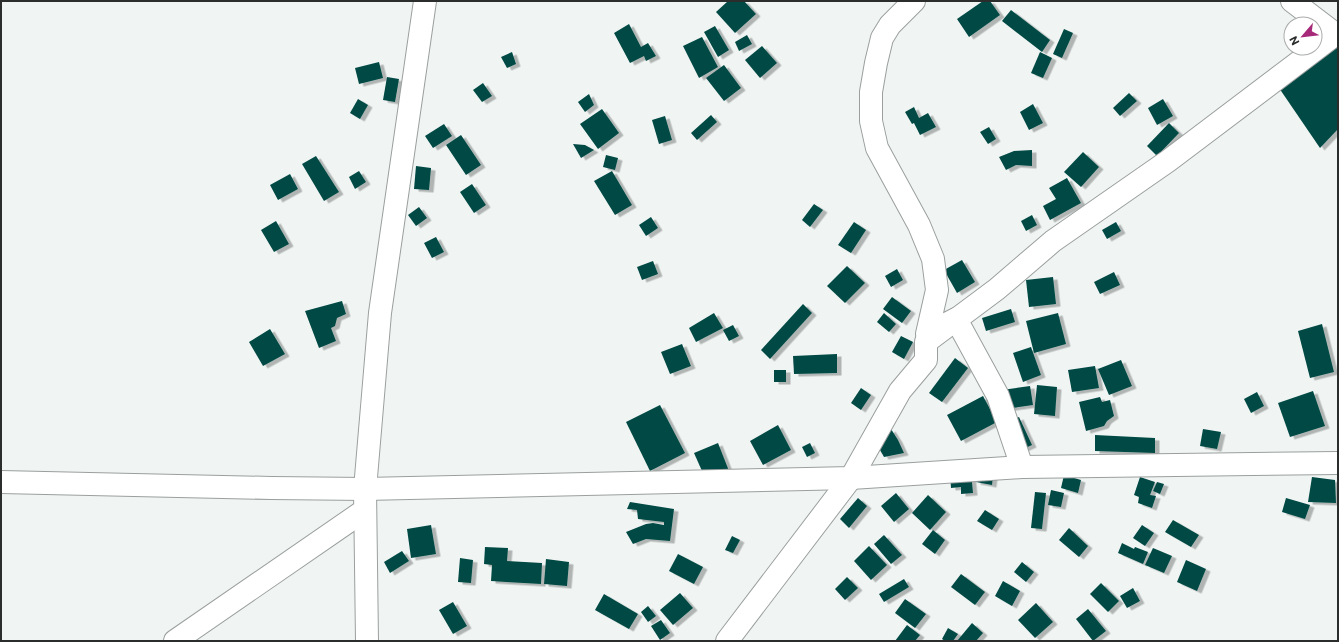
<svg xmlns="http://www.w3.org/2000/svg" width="1339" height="642" viewBox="0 0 1339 642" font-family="Commissioner,sans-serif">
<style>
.building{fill:#064a44;filter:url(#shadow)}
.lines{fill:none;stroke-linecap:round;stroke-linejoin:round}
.minor-casing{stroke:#9a9f9e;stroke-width:24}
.minor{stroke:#fff;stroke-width:22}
</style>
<defs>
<filter id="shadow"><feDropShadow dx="4.5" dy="2.5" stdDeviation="0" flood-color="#0004"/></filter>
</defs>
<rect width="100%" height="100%" fill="#f0f5f4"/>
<!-- building -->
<g class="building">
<polygon points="728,1 744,1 756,14 735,33 716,12"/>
<polygon points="983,1 990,1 1000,15 969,37 957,19"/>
<polygon points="1011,10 1050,40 1042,52 1002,21"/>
<polygon points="629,24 641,47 648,43 656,56 646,61 644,56 630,63 614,33"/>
<polygon points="715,26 729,50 718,57 704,32"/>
<polygon points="1064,29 1073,33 1062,58 1053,54"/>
<polygon points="747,35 752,44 739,51 735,42"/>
<polygon points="702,37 718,67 699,78 683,46"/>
<polygon points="1338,41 1338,129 1320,148 1277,85"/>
<polygon points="762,46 777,63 760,78 745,60"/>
<polygon points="512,52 516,64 507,68 501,57"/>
<polygon points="1040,52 1052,58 1043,78 1031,73"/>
<polygon points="379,62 383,78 359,84 355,68"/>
<polygon points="724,65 741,88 724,101 706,78"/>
<polygon points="387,77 399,79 395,102 383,100"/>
<polygon points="483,83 492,96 482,102 473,90"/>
<polygon points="1129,93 1137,101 1120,116 1113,108"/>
<polygon points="589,94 594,105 585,112 578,102"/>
<polygon points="358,99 368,105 360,119 350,113"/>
<polygon points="1163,99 1173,116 1157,125 1148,108"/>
<polygon points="1033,104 1043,123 1029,130 1020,112"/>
<polygon points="914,107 919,118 928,113 936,127 920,135 914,123 912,124 905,112"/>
<polygon points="602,109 619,133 598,149 580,124"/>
<polygon points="711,115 717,122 697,140 691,133"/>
<polygon points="665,116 672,140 659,144 652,120"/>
<polygon points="1169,123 1179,133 1157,156 1147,146"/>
<polygon points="444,124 452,136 433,148 425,136"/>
<polygon points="989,127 996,139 988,144 980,132"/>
<polygon points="461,135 481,165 466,175 446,145"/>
<polygon points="573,144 585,145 594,150 581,158"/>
<polygon points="1032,150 1032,166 1016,165 1006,170 999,157 1014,151"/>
<polygon points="1083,152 1099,167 1081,187 1064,172"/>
<polygon points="606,155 618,158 615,170 603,167"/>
<polygon points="316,156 339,192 324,201 302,164"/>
<polygon points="416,166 431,168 429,190 414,189"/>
<polygon points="359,171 366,182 355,189 349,177"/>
<polygon points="612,171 632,205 615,215 594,181"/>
<polygon points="290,174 298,189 278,200 270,185"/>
<polygon points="1067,178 1081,203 1050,220 1043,206 1056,199 1049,188"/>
<polygon points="472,184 486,205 474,213 460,192"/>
<polygon points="814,204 823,210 810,227 802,220"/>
<polygon points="419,207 427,218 416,226 408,215"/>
<polygon points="1032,215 1037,225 1026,231 1021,221"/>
<polygon points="651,217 658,228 646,236 639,225"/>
<polygon points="276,221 289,244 274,252 261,230"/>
<polygon points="854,222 866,230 851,253 838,245"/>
<polygon points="1116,222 1121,231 1107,239 1102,230"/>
<polygon points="436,237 444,252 432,258 424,243"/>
<polygon points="962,260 975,282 957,293 944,270"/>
<polygon points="653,261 658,274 642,280 637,267"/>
<polygon points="847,266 865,283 845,303 827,286"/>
<polygon points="897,269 903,280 891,287 885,276"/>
<polygon points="1114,272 1120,285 1100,294 1094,282"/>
<polygon points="1053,277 1056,304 1029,307 1026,280"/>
<polygon points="892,297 911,311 902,323 883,309"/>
<polygon points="342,301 346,314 337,318 335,326 331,328 336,341 319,348 305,311"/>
<polygon points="803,304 812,313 770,359 761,350"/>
<polygon points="1011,309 1015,322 986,331 982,318"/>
<polygon points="714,313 723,328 696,342 689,328"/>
<polygon points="884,313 896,324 889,332 877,322"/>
<polygon points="1058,313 1066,344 1034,353 1026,321"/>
<polygon points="1322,324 1334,372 1310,378 1298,331"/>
<polygon points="733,325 739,336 729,341 723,330"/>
<polygon points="270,329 285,354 263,366 249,342"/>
<polygon points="901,336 913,342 904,359 892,352"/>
<polygon points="682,344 691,366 670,374 661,352"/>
<polygon points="1031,347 1041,375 1023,382 1013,353"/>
<polygon points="837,354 837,373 794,374 793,356"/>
<polygon points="955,358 968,368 942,402 929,393"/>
<polygon points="1121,360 1132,386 1109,395 1098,369"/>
<polygon points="1095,366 1099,388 1072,392 1068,370"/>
<rect x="774" y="370" width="12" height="12"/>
<polygon points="1037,385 1057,387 1055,416 1034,414"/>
<polygon points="1030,386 1033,405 1005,409 1002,390"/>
<polygon points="861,388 871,395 861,410 851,403"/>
<polygon points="1313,391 1325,426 1290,437 1278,403"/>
<polygon points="1257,392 1264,406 1251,413 1244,399"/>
<polygon points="983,396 997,422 961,441 947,415"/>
<polygon points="1100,397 1102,402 1110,400 1114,416 1107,421 1104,426 1086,431 1079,402"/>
<polygon points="660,405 685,453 650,471 626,422"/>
<polygon points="1019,417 1032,445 1021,450 1008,422"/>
<polygon points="778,425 791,450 763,465 750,441"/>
<polygon points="891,429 898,440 904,453 884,457 876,443"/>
<polygon points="1203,429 1221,432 1217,449 1200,446"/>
<polygon points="1095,435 1155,438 1155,453 1095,451"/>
<polygon points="718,443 729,471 706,480 694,453"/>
<polygon points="810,443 815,453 807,457 802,447"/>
<polygon points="971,472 973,493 961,494 961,487 951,488 950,473"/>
<polygon points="977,474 993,476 992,485 976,482"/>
<polygon points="1064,475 1081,480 1078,493 1061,488"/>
<polygon points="1140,477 1155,482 1150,495 1156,496 1152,508 1138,503 1139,497 1134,495"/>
<polygon points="1312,477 1335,480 1336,503 1308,502"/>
<polygon points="1157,482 1164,484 1160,494 1153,491"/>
<polygon points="1051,490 1064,493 1061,507 1048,505"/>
<polygon points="1035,492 1046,493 1042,529 1031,528"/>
<polygon points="896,493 909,509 894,522 881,506"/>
<polygon points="928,495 946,512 930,530 912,513"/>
<polygon points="858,498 867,506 849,528 840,519"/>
<polygon points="1286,498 1310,505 1305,519 1282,512"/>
<polygon points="630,502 674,509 670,541 646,539 633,544 626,532 646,524 653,523 664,525 664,522 638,519 637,510 627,509"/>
<polygon points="985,510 999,519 992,530 977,521"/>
<polygon points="1173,520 1199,535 1191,547 1165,532"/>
<polygon points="431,525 436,554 411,558 407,529"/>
<polygon points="1142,525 1154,533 1145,546 1133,538"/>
<polygon points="1069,528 1088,546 1079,557 1059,540"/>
<polygon points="933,530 945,540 935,554 922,544"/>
<polygon points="884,535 902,555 891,564 874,544"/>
<polygon points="732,536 740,540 733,553 725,550"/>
<polygon points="1122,543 1134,549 1135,547 1148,552 1143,564 1118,553"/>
<polygon points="869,546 887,565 871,580 854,561"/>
<polygon points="485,547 508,548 507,561 542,563 541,584 491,581 492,565 484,564"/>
<polygon points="1153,548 1172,556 1164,573 1145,565"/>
<polygon points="402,551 409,561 390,573 384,562"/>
<polygon points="678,554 703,567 694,584 669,571"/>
<polygon points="460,558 473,560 471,583 458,582"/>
<polygon points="546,559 569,562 567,586 544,584"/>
<polygon points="1186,560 1206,569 1197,591 1177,582"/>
<polygon points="1022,562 1034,572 1026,582 1014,572"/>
<polygon points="961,574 985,592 975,605 951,587"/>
<polygon points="847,577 858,588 845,600 835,589"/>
<polygon points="904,579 909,587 884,602 879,594"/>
<polygon points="1003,581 1020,591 1012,606 995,596"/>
<polygon points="1101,583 1119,601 1108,612 1090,594"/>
<polygon points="1133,588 1140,601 1127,608 1120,596"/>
<polygon points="680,593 693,608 673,625 660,610"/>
<polygon points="604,594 638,614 629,629 595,610"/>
<polygon points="905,599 926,614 915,628 895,613"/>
<polygon points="453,602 467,626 453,634 439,610"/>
<polygon points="1036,603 1053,622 1035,638 1018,620"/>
<polygon points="648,606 656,616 648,622 641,612"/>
<polygon points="1088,609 1106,631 1093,641 1076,619"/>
<polygon points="661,620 670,633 660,640 651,626"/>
<polygon points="972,623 983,633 976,641 957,641"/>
<polygon points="907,625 920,635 915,641 895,641"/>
<polygon points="948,628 958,634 953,641 945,641 942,639"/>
</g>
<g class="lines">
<defs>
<g id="minor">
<polyline points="914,1 890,25 882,38 876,63 871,92 871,121 877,148 919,225 933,259 937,290 927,334 956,319 998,396 1022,467"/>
<polyline points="1292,1 1338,36"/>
<polyline points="1,482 271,488 365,489 851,478 1022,467 1338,463"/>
<polyline points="175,641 365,510"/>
<polyline points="367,641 365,489 380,313 425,1"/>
<polyline points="727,641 851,478 900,391 926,360 926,342 997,289 1053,241 1168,161 1336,34"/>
</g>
</defs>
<!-- minor casing -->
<use href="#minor" class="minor-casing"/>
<!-- minor -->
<use href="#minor" class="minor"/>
</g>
<!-- border -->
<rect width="1339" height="642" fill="none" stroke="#2b2d2c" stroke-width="4"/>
<!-- north arrow -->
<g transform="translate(1303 36) rotate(242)"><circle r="19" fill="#ffffff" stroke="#aaabab"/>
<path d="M0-3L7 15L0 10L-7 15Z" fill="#a7297a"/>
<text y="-6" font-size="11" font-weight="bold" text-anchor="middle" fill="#2b2d2c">N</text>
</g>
</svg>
